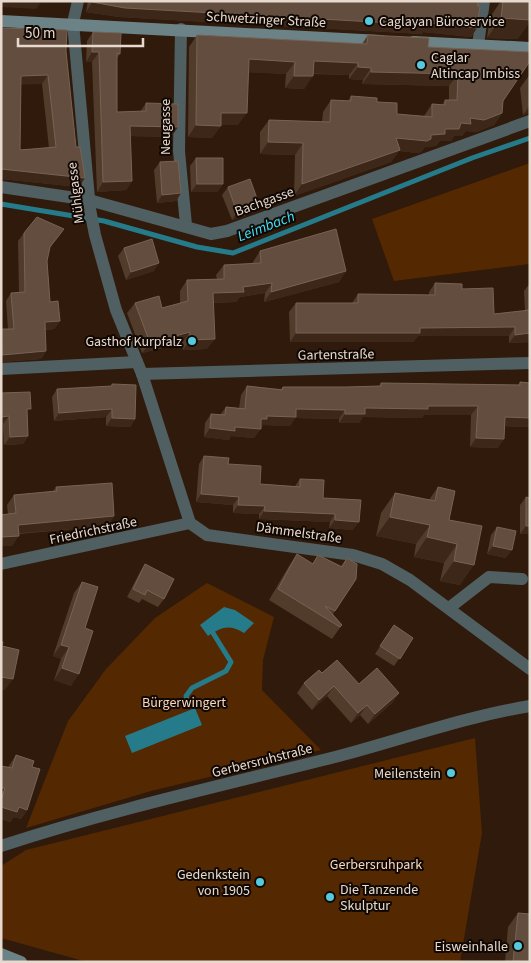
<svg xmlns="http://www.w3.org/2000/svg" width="531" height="963" viewBox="0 0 531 963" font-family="'Source Sans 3',sans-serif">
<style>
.green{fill:#542800}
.water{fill:#267b8a}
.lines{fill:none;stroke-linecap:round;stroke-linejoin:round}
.stream{stroke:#267b8a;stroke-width:5}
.street{stroke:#505f62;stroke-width:12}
.secondary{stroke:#6b8387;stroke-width:12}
.wall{fill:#513c2c;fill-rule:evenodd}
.shaded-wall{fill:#3d2718}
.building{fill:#624d3e;stroke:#776354;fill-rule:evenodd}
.poi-dot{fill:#55cade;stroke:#100803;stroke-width:2}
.labels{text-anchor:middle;stroke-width:4;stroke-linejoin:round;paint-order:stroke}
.street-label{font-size:14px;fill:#e8d9cf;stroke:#100803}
.poi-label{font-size:14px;fill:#e8d9cf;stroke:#100803;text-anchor:end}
.park-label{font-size:14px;fill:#fbd7be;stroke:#100803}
.water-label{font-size:15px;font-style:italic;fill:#41e1fb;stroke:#100803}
</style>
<rect width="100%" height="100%" fill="#2f1a0b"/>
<!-- green -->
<g class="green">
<polygon points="530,163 530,264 394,281 372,219"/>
<polygon points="207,583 274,617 263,660 262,690 321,750 151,791 26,828 68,721 106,669 155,618"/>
<polygon points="475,738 482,833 460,962 87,962 1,938 1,866 26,850"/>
</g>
<!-- water -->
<g class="water">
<path d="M224 607 235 610 254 623 244 633C229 624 222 627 208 636L200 625Z"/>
<polygon points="195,708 202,725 132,753 125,736"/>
</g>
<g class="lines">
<!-- stream -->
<g class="stream">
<polyline points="1,204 104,221 197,247 233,253 472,158 530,138"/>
<polyline points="188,703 186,696 192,688 226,671 231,662 213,633"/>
</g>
<!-- street -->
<g class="street">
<polyline points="78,1 73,23 90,209 95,235 116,310 142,374 190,523 207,535 353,555 382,564 410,580 530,669"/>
<polyline points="181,29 179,151 186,225"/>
<polyline points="478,45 484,1"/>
<polyline points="1,187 89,200 211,234 227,231 530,121"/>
<polyline points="1,369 137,362"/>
<polyline points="142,374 530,363"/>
<polyline points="1,564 190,523"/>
<polyline points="449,608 489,577 522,579"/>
<path d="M1 846C111 810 224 785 335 757 400 740 463 717 530 706"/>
</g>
<!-- secondary -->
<g class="secondary">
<polyline points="1,21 381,41"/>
<polyline points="413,42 530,48"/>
<polyline points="1,954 21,962"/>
</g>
</g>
<!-- wall -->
<g class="wall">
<polygon points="88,1 478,1 477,28 471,37 423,32 422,34 119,17 86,12"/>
<polygon points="501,1 530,1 518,39 487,38 490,17"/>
<path d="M1 28 66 51 79 187 1 179ZM21 84H42L49 148 20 150Z"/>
<polygon points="93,32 120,54 117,58 117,112 140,112 146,103 178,127 171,137 130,136 132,181 126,190 97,192 92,62 86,62 87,41"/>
<polygon points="197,35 362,44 368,35 428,47 503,101 502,113 494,125 476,132 466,131 462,136 454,136 451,141 440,141 436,146 425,147 422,151 418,153 399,151 391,162 294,196 295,155 260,154 260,132 269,120 322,122 323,112 331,100 348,101 351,96 377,102 397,114 424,116 432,104 442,105 445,100 449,100 449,86 362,84 363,80 349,79 349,75 313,74 304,89 285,88 286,74 248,72 238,125 221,125 212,138 188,137 189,47"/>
<polygon points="530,74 530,112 523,115 520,88"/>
<polygon points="196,158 223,184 217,192 191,192 190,166"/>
<polygon points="160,162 181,193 176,201 157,203 154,170"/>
<polygon points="228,187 259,204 254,212 232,220 222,195"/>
<polygon points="24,233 50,248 47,261 50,302 60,321 54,329 45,330 46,351 41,359 1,362 1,329 8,329 6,301 11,293 19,293 18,241"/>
<polygon points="124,248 154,271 126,280 118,256"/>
<polygon points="260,251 346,271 339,282 264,302 265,293 240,297 236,302 213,303 207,349 183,350 182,343 142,353 127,313 135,303 162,308 180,303 180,291 187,280 217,279 216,275 224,265 253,264 253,262"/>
<polygon points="435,283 462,289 494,314 525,311 524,291 530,283 530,342 509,343 509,336 418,336 413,342 290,342 289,312 296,303 352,303 358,294 429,295 429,292"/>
<polygon points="520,382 530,383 530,427 504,426 498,448 470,447 471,415 424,415 422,418 363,417 359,423 339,423 339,419 295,418 290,426 263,425 254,438 231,436 229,440 204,437 205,423 211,414 220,415 226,407 239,408 241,395 247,386 281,389 283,387 346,387 379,386 381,383 518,385"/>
<polygon points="112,384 135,419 130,427 106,426 106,417 54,421 52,397 57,389 111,386"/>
<polygon points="1,393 27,414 28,436 23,444 4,445"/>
<polygon points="204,456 228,464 260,484 295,486 300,479 323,498 353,530 329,528 330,522 259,519 259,514 233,513 233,505 196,502 199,464"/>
<polygon points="56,487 114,516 107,526 19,534 12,546 1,546 1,515 8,514 7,505 14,495 53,491"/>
<polygon points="438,487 449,520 482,526 460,585 440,581 444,563 414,557 416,544 376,536 381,513 395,493 429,500"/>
<polygon points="526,497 530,498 530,534 520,534 520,505"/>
<polygon points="497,527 506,558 487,554 491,535"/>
<polygon points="297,554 312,564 318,555 341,566 347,558 356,579 333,614 342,625 332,639 269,600 289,566"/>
<polygon points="145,564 164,599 158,607 142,599 139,603 127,597 140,572"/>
<polygon points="82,582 85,628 71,686 54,680 61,659 53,656 74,593"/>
<polygon points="394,625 413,638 394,666 375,654"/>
<polygon points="322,673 359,684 399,693 392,703 368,724 360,715 351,723 327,696 312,710 297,693 304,683"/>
<polygon points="16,755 32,767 27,810 21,819 14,817 10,822 1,819 1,766 8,767"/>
<polygon points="518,913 530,962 505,962 508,927"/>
</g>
<!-- shaded-wall -->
<g class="shaded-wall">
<polygon points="1,1 42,1 36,9 1,7"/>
<polygon points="92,2 429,23 477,28 471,37 423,32 422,34 119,17 86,12"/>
<polygon points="501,18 530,20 530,22 518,39 487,38"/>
<polygon points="92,52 99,52 92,62 86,62"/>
<polygon points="249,59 295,62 286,74 240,72"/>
<polygon points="314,61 358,63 349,75 305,73"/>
<polygon points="358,67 371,68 363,80 349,79"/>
<polygon points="371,72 458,74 449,86 362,84"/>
<polygon points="48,75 42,84 15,85 21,76"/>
<polygon points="294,76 313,76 304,89 285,88"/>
<polygon points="530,105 530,112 523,115"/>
<polygon points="221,113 247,113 238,125 212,125"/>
<polygon points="502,113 494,125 476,132 466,131 462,136 454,136 451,141 440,141 436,146 425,147 422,151 418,153 399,151 391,162 294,196 302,184 396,138 431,135 445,129 461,123 470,118"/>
<polygon points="196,125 221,126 212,138 188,137"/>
<polygon points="130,126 178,127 171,137 123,136"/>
<polygon points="268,142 303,143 295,155 260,154"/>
<polygon points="1,169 85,178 79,187 1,179"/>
<polygon points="132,181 126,190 97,192 103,182"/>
<polygon points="197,184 223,184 217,192 191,192"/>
<polygon points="181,193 176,201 157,203 162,195"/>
<polygon points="259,204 254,212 232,220 237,212"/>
<polygon points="159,263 154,271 126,280 131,272"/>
<polygon points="346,271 339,282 264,302 271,292"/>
<polygon points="272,283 265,293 240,297 236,302 205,303 213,293 243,287"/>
<polygon points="60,321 54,329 40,330 45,322"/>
<polygon points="515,327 509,336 418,336 413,342 290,342 296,333 420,328"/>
<polygon points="190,332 182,343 142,353 150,343"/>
<polygon points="530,333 530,342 509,343 515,335"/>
<polygon points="215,339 207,349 183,350 190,340"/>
<polygon points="46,351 41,359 1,362 2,355"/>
<polygon points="428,406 478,406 471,415 424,415 422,418 363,417 359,423 339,423 345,414 365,408"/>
<polygon points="112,409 106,417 54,421 59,413"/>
<polygon points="296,409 345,410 339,419 295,418 290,426 263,425 261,428 261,419 267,416"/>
<polygon points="9,416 3,424 1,424 1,417"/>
<polygon points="505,417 530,418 530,427 498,426"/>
<polygon points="112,418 135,419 130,427 106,426"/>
<polygon points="235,427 261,429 254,438 231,436 229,440 204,437 210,428"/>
<polygon points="28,436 23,444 4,445 10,437"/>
<polygon points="476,438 504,439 498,448 470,447"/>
<polygon points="201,494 239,497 233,505 196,502"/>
<polygon points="238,505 265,506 259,514 233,513"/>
<polygon points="264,511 335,514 330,522 259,519"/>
<polygon points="114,516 107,526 11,534 18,525"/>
<polygon points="390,517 430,525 416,544 376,536"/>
<polygon points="335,520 359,522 353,530 329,528"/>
<polygon points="526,526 530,526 530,534 520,534"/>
<polygon points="19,536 12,546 1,546 1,537"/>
<polygon points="427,537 457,544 444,563 414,557"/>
<polygon points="493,546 512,550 506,558 487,554"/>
<polygon points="454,561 474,565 460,585 440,581"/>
<polygon points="61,645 69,647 61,659 53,656"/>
<polygon points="62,668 79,674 71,686 54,680"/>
<polygon points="1,677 13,679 5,690 1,690"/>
<polygon points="334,686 327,696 312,710 319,700"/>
<polygon points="399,693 392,703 368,724 375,714"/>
<polygon points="367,705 360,715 351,723 358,713"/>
<polygon points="1,788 5,788 1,794"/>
<polygon points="1,807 19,807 27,810 21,819 14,817 10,822 1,819"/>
</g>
<!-- building -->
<g class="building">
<polygon points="92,1 478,1 477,6 480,6 477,28 429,23 428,25 125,8 92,2"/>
<polygon points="503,1 530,1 530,20 501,18"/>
<path d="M1 28 67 30 66 51 76 147H80L85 178 1 169ZM48 75 56 147 20 150 21 76Z"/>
<polygon points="93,32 121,33 120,54 117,53 117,112 146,111 146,103 178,104 178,127 130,126 132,181 103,182 99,52 92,52"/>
<polygon points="197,35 367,44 368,35 429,38 428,47 530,52 530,61 503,101 502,113 484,120 470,118 471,124 461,123 459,129 445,129 445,134 431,135 431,139 427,141 396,138 400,150 302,184 303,143 268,142 269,120 330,122 331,100 351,101 351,96 377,98 377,102 397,103 397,114 432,117 432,104 445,105 445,100 457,100 458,74 371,72 371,68 358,67 358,63 314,61 313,76 294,76 295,62 249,59 247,113 221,113 221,126 196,125"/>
<polygon points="196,158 223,158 223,184 197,184"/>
<polygon points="178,161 181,193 162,195 160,162"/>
<polygon points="250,179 259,204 237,212 228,187"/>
<polygon points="37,217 64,229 50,247 47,261 50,302 58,301 60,321 45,322 46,351 2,355 1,329 14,329 11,293 25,292 24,233"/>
<polygon points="336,229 346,271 271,292 272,283 243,287 244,292 213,293 215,339 190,340 190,332 150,343 135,303 159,296 162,308 188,301 187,280 224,279 224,265 261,263 260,251"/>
<polygon points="152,239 159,263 131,272 124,248"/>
<polygon points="435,283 462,284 462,289 493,288 494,314 530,310 530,333 515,335 515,327 420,328 420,333 296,333 296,303 358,303 358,294 435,295"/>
<polygon points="520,382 530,383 530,418 505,417 504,439 476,438 478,406 428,406 428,409 365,408 365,414 345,414 345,410 296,409 296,417 267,416 267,419 261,419 261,429 235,427 235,431 210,428 211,414 225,415 226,407 245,409 247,386 282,390 283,387 346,387 381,386 381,383 520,385"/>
<polygon points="112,384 136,385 135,419 112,418 112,409 59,413 57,389 112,386"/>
<polygon points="30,392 31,409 27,409 28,436 10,437 9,416 1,417 1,393"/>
<polygon points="204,456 229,458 228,464 261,466 260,484 300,487 300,479 324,480 323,498 361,500 359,522 335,520 335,514 264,511 265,506 238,505 239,497 201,494"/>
<polygon points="112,483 114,516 18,525 19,536 1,537 1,515 16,513 14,495 57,491 56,487"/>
<polygon points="438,487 455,491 449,520 482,526 474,565 454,561 457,544 427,537 430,525 390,517 395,493 435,501"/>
<polygon points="526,497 530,498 530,526 526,526"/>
<polygon points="497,527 516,531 512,550 493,546"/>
<polygon points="297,554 313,564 318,555 342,567 347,558 357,564 356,579 335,611 325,606 342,625 340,627 278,589"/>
<polygon points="145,564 174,579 164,599 147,590 145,595 133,589"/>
<polygon points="82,582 98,587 85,628 93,631 79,674 62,668 69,647 61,645"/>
<polygon points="394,625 413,638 400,659 380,646"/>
<polygon points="1,641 3,642 2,646 19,650 13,679 1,677 1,678"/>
<polygon points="337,660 359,684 377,668 399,693 375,714 367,705 358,713 334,686 319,700 304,683 319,670 322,673"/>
<polygon points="16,755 34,761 32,767 40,769 27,810 19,807 17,812 1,807 1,801 5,788 1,788 1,766 12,768"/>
<polygon points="518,913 530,914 530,962 513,962"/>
</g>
<!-- markers -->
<g class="poi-dot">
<circle cx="369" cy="21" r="5"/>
<circle cx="421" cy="65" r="5"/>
<circle cx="192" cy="341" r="5"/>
<circle cx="451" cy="773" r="5"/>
<circle cx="260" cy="882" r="5"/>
<circle cx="330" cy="897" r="5"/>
<circle cx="518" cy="946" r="5"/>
</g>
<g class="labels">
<!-- street labels -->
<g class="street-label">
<text transform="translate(266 19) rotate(3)" y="5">Schwetzinger Straße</text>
<text transform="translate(165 127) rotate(-90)" y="5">Neugasse</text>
<text transform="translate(75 193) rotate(-97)" y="5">Mühlgasse</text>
<text transform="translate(264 201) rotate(-20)" y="5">Bachgasse</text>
<text transform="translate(336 354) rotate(-1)" y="5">Gartenstraße</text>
<text transform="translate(93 530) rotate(-12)" y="5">Friedrichstraße</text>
<text transform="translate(299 532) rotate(8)" y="5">Dämmelstraße</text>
<text transform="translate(262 760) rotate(-14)" y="5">Gerbersruhstraße</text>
</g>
<!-- poi labels -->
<g class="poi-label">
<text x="379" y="26" text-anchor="start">Caglayan Büroservice</text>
<text x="431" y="62" text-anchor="start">Caglar<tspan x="431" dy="16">Altincap Imbiss</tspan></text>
<text x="182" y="346">Gasthof Kurpfalz</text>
<text x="441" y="778">Meilenstein</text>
<text x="250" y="879">Gedenkstein<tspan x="250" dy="16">von 1905</tspan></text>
<text x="340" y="894" text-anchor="start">Die Tanzende<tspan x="340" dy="16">Skulptur</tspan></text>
<text x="508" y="951">Eisweinhalle</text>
</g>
<!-- park labels -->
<g class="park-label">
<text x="184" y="707">Bürgerwingert</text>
<text x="376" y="869">Gerbersruhpark</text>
</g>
<!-- water labels -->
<g class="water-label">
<text transform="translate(266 226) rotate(-21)" y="5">Leimbach</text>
</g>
</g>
<!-- border -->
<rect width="531" height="963" fill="none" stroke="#e8d9cf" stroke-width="5"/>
<!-- scale -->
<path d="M18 38v8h125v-8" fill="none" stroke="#e8d9cf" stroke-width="2.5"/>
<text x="25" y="38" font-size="15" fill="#e8d9cf" stroke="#100803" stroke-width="4" paint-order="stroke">50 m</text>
</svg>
